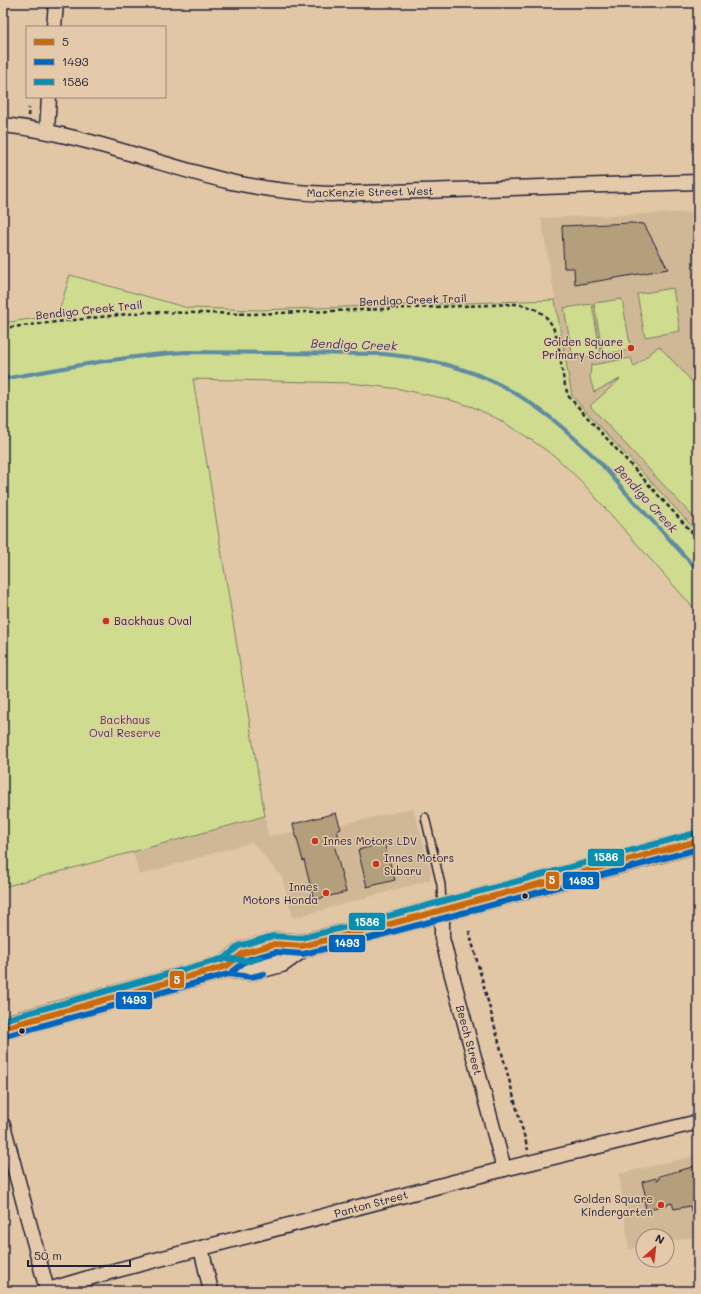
<svg xmlns="http://www.w3.org/2000/svg" width="701" height="1294" viewBox="0 0 701 1294" font-family="Mali,sans-serif">
<style>
.built{fill:#d0b897}
.green{fill:#cfdb8e;stroke:#787e64}
.lines{fill:none;stroke-linecap:round;stroke-linejoin:round}
.stream{stroke:#5f8ca2;stroke-width:4}
.building{fill:#b49f7d;stroke:#22223b}
.service-casing{stroke:#22223b;stroke-width:10}
.minor-casing{stroke:#22223b;stroke-width:17}
.trunk-casing{stroke:#22223b;stroke-width:25}
.path{stroke:#22223b;stroke-width:2.5;stroke-dasharray:4 3;stroke-linecap:butt}
.service{stroke:#e4caab;stroke-width:7}
.minor{stroke:#e4caab;stroke-width:14}
.trunk{stroke:#e4caab;stroke-width:22}
.bus-1-casing{stroke:#e4caab;stroke-width:9}
.bus-2-casing{stroke:#e4caab;stroke-width:9}
.bus-3-casing{stroke:#e4caab;stroke-width:9}
.bus-1{stroke:#c86a0f;stroke-width:6}
.bus-2{stroke:#0065bd;stroke-width:6}
.bus-3{stroke:#078eb1;stroke-width:6}
.poi-dot{fill:#c8321e;stroke:#e4caab;stroke-width:1.5}
.bus-dot{fill:#22223b;stroke:#e4caab;stroke-width:1.5}
.labels{text-anchor:middle;stroke-width:3;stroke-linejoin:round;paint-order:stroke}
.street-label{font-size:11px;fill:#22223b;stroke:#e4caab}
.poi-label{font-size:11px;fill:#22223b;stroke:#e4caab;text-anchor:end}
.park-label{font-size:11px;fill:#3c3e47;stroke:#e4caab}
.water-label{font-size:12px;font-style:italic;fill:#313d55;stroke:#e4caab}
.line-badge{stroke:#e4caab;stroke-width:1.5}
.badge-label{font-size:11px;text-anchor:middle;font-weight:bold;fill:#fff}
</style>
<rect width="100%" height="100%" fill="#e1c7a5"/>
<filter id="ink" filterUnits="userSpaceOnUse"><feTurbulence type="fractalNoise" baseFrequency=".025" numOctaves="2"/><feDisplacementMap in="SourceGraphic" scale="8" xChannelSelector="R" yChannelSelector="G"/><feConvolveMatrix kernelMatrix="1 2 1 2 8 2 1 2 1" color-interpolation-filters="sRGB"/></filter>
<g filter="url(#ink)">
<!-- built -->
<g class="built">
<polygon points="698,212 698,533 572,396 541,218"/>
<polygon points="413,808 431,870 430,880 293,918 282,877 252,842 139,875 133,852 265,816 268,836 293,832 291,824 336,813 340,825"/>
<polygon points="698,1155 698,1236 667,1242 667,1236 643,1236 643,1246 629,1249 619,1174"/>
</g>
<!-- green -->
<g class="green">
<polygon points="70,275 188,308 258,310 555,300 572,396 698,533 698,613 582,482 556,457 524,435 498,419 473,407 447,399 400,389 350,383 193,379 265,816 3,887 3,323 58,315"/>
<polygon points="673,288 680,331 645,337 637,294"/>
<polygon points="622,299 631,350 603,354 594,303"/>
<polygon points="592,304 601,355 573,359 564,308"/>
<polygon points="659,346 698,388 698,522 590,406 620,379 594,392 590,378 591,365 631,358 634,367"/>
</g>
<g class="lines">
<!-- stream -->
<path class="stream" d="M3 379C64 368 124 356 185 352L384 354C413 357 442 362 470 372 513 387 552 416 585 448 601 462 614 479 628 495 652 520 675 545 698 571"/>
</g>
<!-- building -->
<g class="building">
<polygon points="631,223 644,224 668,269 575,285 574,268 564,268 562,226"/>
<polygon points="336,813 341,829 337,831 341,843 334,844 346,892 314,900 304,860 303,861 293,824"/>
<polygon points="384,843 395,880 367,887 358,850"/>
<polygon points="696,1166 698,1174 698,1212 692,1214 690,1206 674,1209 672,1203 646,1210 644,1199 646,1198 642,1182 656,1178 657,1180 659,1179 659,1176"/>
</g>
<g class="lines">
<defs>
<polyline id="service" points="425,817 441,885 442,907"/>
<g id="minor">
<polyline points="54,27 56,3"/>
<path d="M3 125C81 133 155 164 231 182 264 189 297 193 330 194L698 182"/>
<polyline points="47,131 49,97"/>
<polyline points="442,909 442,938 504,1169"/>
<polyline points="3,1125 47,1290"/>
<polyline points="201,1248 211,1291"/>
<polyline points="45,1291 102,1274 504,1169 698,1122"/>
</g>
<g id="trunk">
<polyline points="227,966 243,953 275,944 302,946 368,930 698,841"/>
<polyline points="3,1028 227,966 251,969 281,961 302,946"/>
</g>
</defs>
<!-- service casing -->
<use href="#service" class="service-casing"/>
<!-- minor casing -->
<use href="#minor" class="minor-casing"/>
<!-- trunk casing -->
<use href="#trunk" class="trunk-casing"/>
<!-- path -->
<g class="path">
<polyline points="28,116 29,108"/>
<path d="M3 328 145 312 253 314 515 304C571 310 553 360 569 397L698 539"/>
<polyline points="469,931 528,1150"/>
</g>
<!-- service -->
<use href="#service" class="service"/>
<!-- minor -->
<use href="#minor" class="minor"/>
<!-- trunk -->
<use href="#trunk" class="trunk"/>
<defs>
<polyline id="bus-1" points="3,1028 227,966 243,953 275,944 302,946 368,930 698,841"/>
<g id="bus-2">
<polyline points="232,972 247,960 276,952 303,954 370,938 698,849"/>
<polyline points="5,1036 228,974 251,977 264,974"/>
</g>
<g id="bus-3">
<polyline points="222,960 239,946 273,936 301,938 366,922 696,833"/>
<polyline points="3,1020 225,958 250,961 260,958"/>
</g>
</defs>
<!-- bus-1 casing -->
<use href="#bus-1" class="bus-1-casing"/>
<!-- bus-2 casing -->
<use href="#bus-2" class="bus-2-casing"/>
<!-- bus-3 casing -->
<use href="#bus-3" class="bus-3-casing"/>
<!-- bus-1 -->
<use href="#bus-1" class="bus-1"/>
<!-- bus-2 -->
<use href="#bus-2" class="bus-2"/>
<!-- bus-3 -->
<use href="#bus-3" class="bus-3"/>
</g>
</g>
<!-- markers -->
<g class="poi-dot">
<circle cx="631" cy="348" r="4"/>
<circle cx="106" cy="621" r="4"/>
<circle cx="315" cy="841" r="4"/>
<circle cx="376" cy="864" r="4"/>
<circle cx="326" cy="893" r="4"/>
<circle cx="661" cy="1205" r="4"/>
</g>
<g class="bus-dot">
<circle cx="525" cy="896" r="3.5"/>
<circle cx="22" cy="1031" r="3.5"/>
</g>
<g class="labels">
<!-- street labels -->
<g class="street-label">
<text transform="translate(370 192) rotate(-1)" y="4">MacKenzie Street West</text>
<text transform="translate(413 300) rotate(-2)" y="4">Bendigo Creek Trail</text>
<text transform="translate(89 310) rotate(-6)" y="4">Bendigo Creek Trail</text>
<text transform="translate(469 1040) rotate(75)" y="4">Beech Street</text>
<text transform="translate(371 1204) rotate(-15)" y="4">Panton Street</text>
</g>
<!-- poi labels -->
<g class="poi-label">
<text x="623" y="346">Golden Square<tspan x="623" dy="13">Primary School</tspan></text>
<text x="114" y="625" text-anchor="start">Backhaus Oval</text>
<text x="323" y="845" text-anchor="start">Innes Motors LDV</text>
<text x="384" y="862" text-anchor="start">Innes Motors<tspan x="384" dy="13">Subaru</tspan></text>
<text x="318" y="891">Innes<tspan x="318" dy="13">Motors Honda</tspan></text>
<text x="653" y="1203">Golden Square<tspan x="653" dy="13">Kindergarten</tspan></text>
</g>
<!-- park labels -->
<g class="park-label">
<text x="125" y="724">Backhaus<tspan x="125" dy="13">Oval Reserve</tspan></text>
</g>
<!-- water labels -->
<g class="water-label">
<text transform="translate(354 345) rotate(2)" y="4">Bendigo Creek</text>
<text transform="translate(646 499) rotate(48)" y="4">Bendigo Creek</text>
</g>
</g>
<g class="line-badge">
<rect x="587" y="848" width="38" height="19" rx="4" fill="#078eb1"/>
<rect x="545" y="871" width="15" height="19" rx="4" fill="#c86a0f"/>
<rect x="562" y="871" width="38" height="19" rx="4" fill="#0065bd"/>
<rect x="348" y="912" width="38" height="19" rx="4" fill="#078eb1"/>
<rect x="328" y="934" width="38" height="19" rx="4" fill="#0065bd"/>
<rect x="169" y="970" width="16" height="19" rx="4" fill="#c86a0f"/>
<rect x="115" y="991" width="38" height="19" rx="4" fill="#0065bd"/>
</g>
<g class="badge-label">
<text x="606" y="861">1586</text>
<text x="552" y="884">5</text>
<text x="581" y="885">1493</text>
<text x="367" y="926">1586</text>
<text x="347" y="947">1493</text>
<text x="177" y="984">5</text>
<text x="134" y="1004">1493</text>
</g>
<!-- margin -->
<rect width="701" height="1294" fill="none" stroke="#e4caab" stroke-width="16"/>
<rect x="8" y="8" width="685" height="1278" fill="none" stroke="#22223b" stroke-width="1.5" filter="url(#ink)"/>
<!-- legend -->
<rect x="26" y="26" width="140" height="72" fill="#e4caab" stroke="#96877e"/>
<rect x="34" y="39" width="20" height="6" fill="#c86a0f" stroke="#96877e"/>
<text x="62" y="46" font-size="12" fill="#22223b">5</text>
<rect x="34" y="59" width="20" height="6" fill="#0065bd" stroke="#96877e"/>
<text x="62" y="66" font-size="12" fill="#22223b">1493</text>
<rect x="34" y="79" width="20" height="6" fill="#078eb1" stroke="#96877e"/>
<text x="62" y="86" font-size="12" fill="#22223b">1586</text>
<!-- north arrow -->
<g transform="translate(655 1248) rotate(28)"><circle r="19" fill="#e4caab" stroke="#96877e"/>
<path d="M0-3L7 15L0 10L-7 15Z" fill="#c8321e"/>
<text y="-6" font-size="11" font-weight="bold" text-anchor="middle" fill="#22223b">N</text>
</g>
<!-- scale -->
<path d="M28 1260v6h102v-6" fill="none" stroke="#22223b" stroke-width="2"/>
<text x="34" y="1260" font-size="12" fill="#22223b" stroke="#e4caab" stroke-width="3" paint-order="stroke">50 m</text>
</svg>
